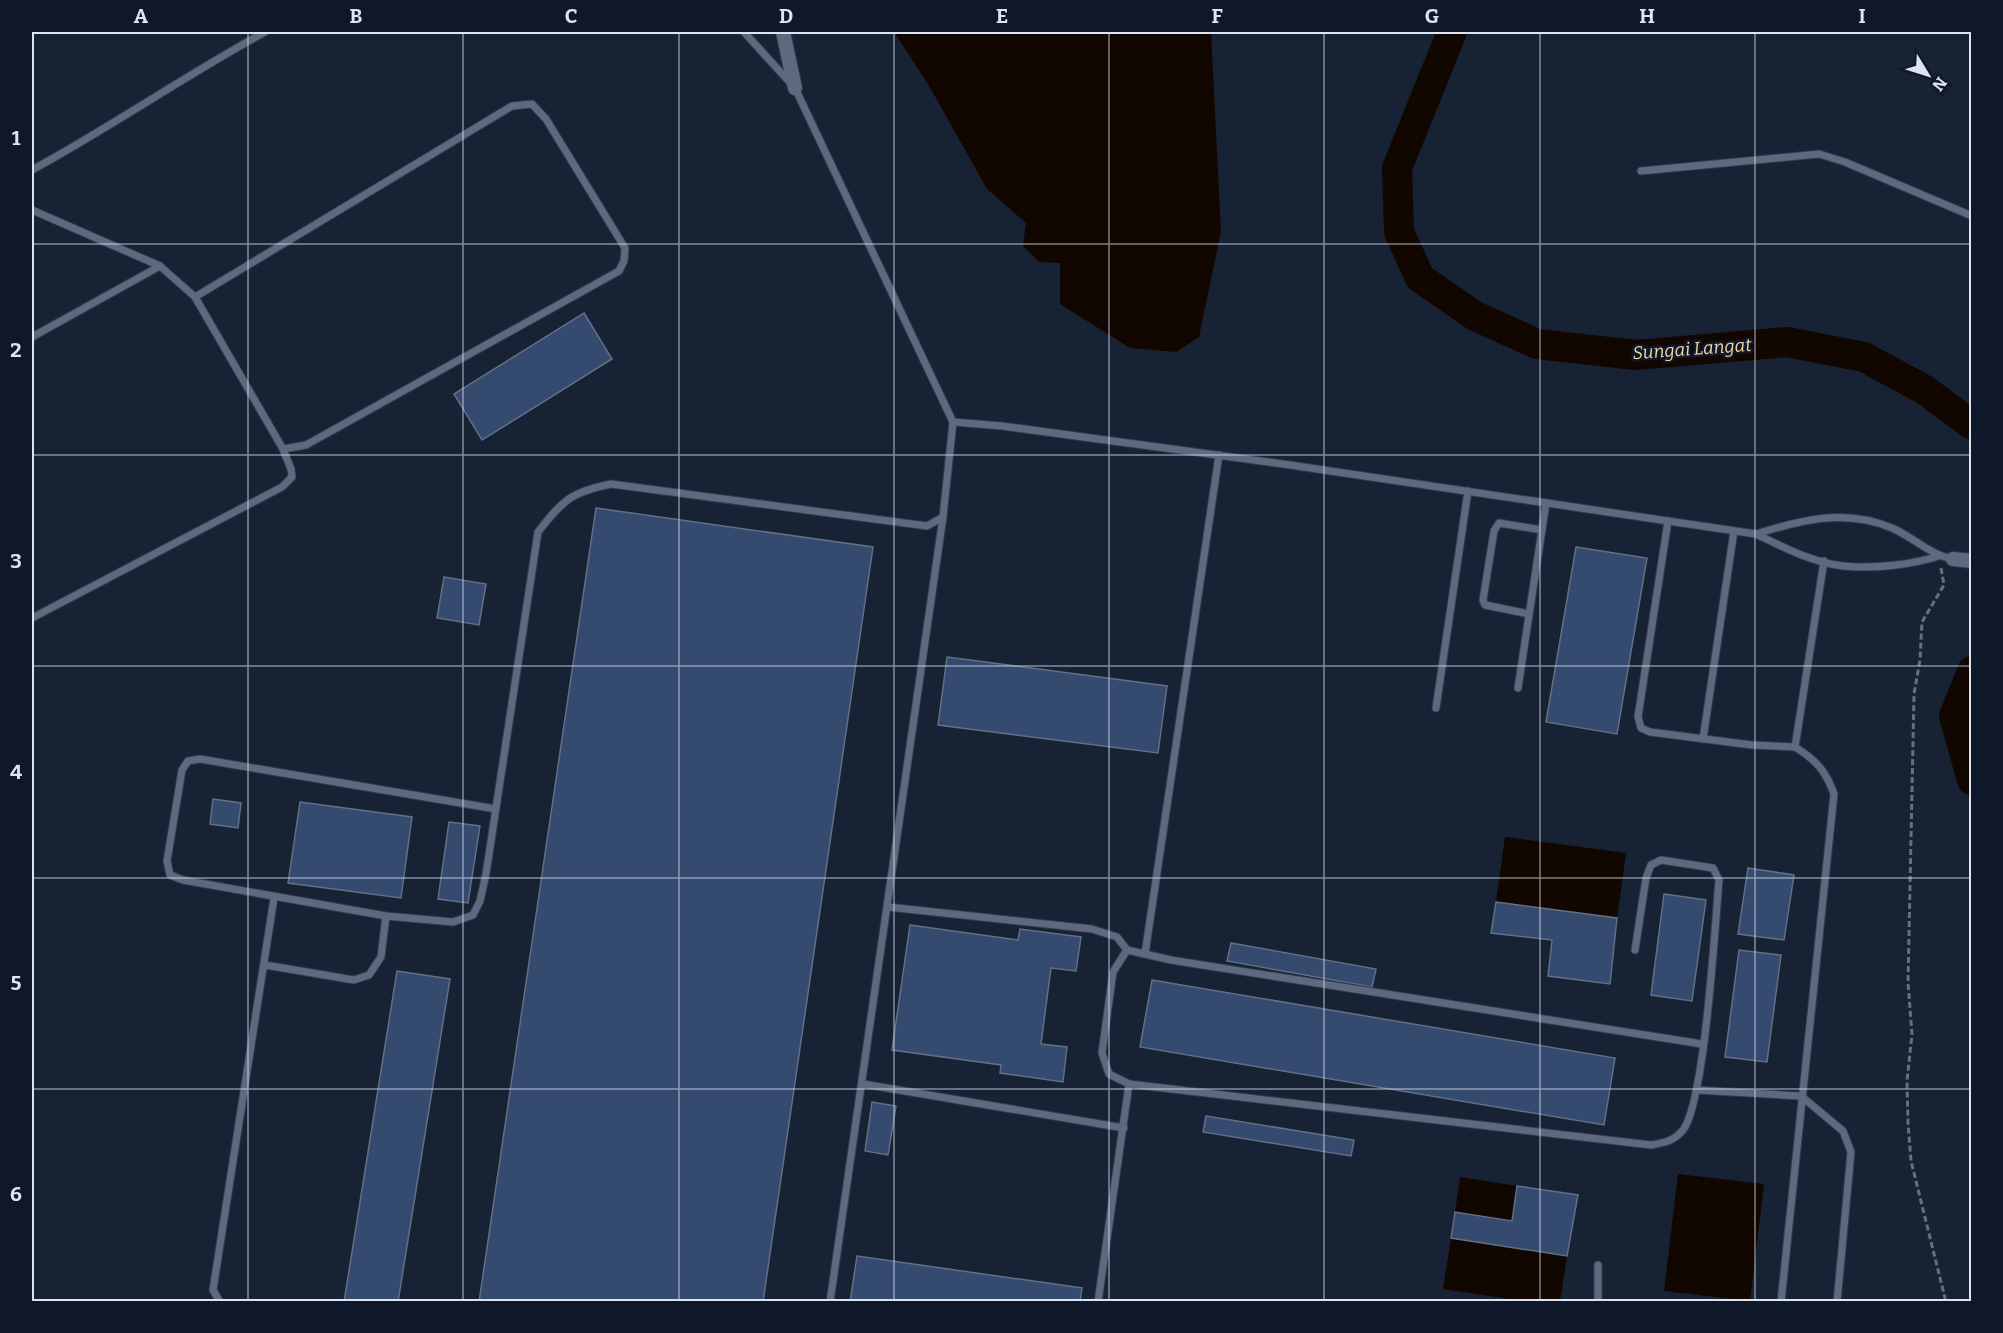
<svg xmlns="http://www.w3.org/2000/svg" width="2003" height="1333" viewBox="0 0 2003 1333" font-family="Bitter,serif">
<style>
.water{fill:#120600}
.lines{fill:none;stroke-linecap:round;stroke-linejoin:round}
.river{stroke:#120600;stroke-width:30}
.building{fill:#344a6f;stroke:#626f85;stroke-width:1.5}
.lane-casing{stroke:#333b4a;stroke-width:9}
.street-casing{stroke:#333b4a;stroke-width:16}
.path{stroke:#656f7e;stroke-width:3;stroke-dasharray:6 3;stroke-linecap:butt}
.lane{stroke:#5c697e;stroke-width:7}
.street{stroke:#5c697e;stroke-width:14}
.grid{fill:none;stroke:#dce4f0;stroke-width:1.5;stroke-opacity:0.55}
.labels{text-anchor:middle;stroke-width:5;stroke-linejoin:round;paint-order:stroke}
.water-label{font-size:18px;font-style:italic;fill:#fad6a2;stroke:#0e182a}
.neatline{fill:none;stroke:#dce4f0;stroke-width:2}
.grid-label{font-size:20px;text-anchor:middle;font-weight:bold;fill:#dce4f0}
</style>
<rect width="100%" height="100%" fill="#172234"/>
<!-- water -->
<g class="water">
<polygon points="894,32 1211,32 1221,231 1199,337 1176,352 1130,348 1060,304 1060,263 1039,262 1023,246 1026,223 987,189 928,84"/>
<polygon points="1505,837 1626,853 1617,918 1496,902"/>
<polygon points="1678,1174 1764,1184 1750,1301 1664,1291"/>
<polygon points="1460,1177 1517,1186 1512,1221 1455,1212"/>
<polygon points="1451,1238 1567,1256 1560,1301 1523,1301 1443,1289"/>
</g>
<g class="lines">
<!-- river -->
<g class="river">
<polyline points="1452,32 1397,168 1399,232 1420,278 1475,316 1537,344 1636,355 1787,342 1864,357 1925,390 1972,425"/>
<polyline points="1972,671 1954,716 1972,780"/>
</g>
</g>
<!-- building -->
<g class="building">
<polygon points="584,313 612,359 482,440 454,394"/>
<polygon points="596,508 873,547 763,1302 479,1302"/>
<polygon points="1576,547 1647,558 1617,734 1546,722"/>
<polygon points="444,577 486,584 479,625 437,618"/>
<polygon points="947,657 1167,686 1158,753 938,725"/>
<polygon points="213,799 241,803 238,828 210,824"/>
<polygon points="300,802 412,817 401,898 288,883"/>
<polygon points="449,822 480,826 468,903 438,899"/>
<polygon points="1748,868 1794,875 1784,940 1738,934"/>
<polygon points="1664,894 1706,900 1692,1001 1651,995"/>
<polygon points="1496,902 1617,918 1610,984 1548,976 1552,940 1491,933"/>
<polygon points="910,925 1018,940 1020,929 1081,937 1076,971 1051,968 1041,1044 1067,1047 1063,1082 1000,1073 1001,1065 892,1050"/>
<polygon points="1231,943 1376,969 1372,987 1227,961"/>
<polygon points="1739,950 1781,955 1767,1062 1725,1057"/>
<polygon points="397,971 450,979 398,1302 344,1302"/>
<polygon points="1152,980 1615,1058 1604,1125 1140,1047"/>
<polygon points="872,1102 896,1106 888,1155 865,1151"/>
<polygon points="1206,1116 1354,1140 1351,1156 1203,1132"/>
<polygon points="1517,1186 1578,1195 1567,1256 1451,1238 1455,1212 1512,1221"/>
<polygon points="857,1256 1082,1288 1080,1302 850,1302"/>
</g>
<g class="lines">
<defs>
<g id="lane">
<path d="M32 170C111 127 186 75 265 32"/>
<polyline points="1641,171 1819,154 1845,162 1972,216"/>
<polyline points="32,210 160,266 195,297 283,449 306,445 619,271 624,261 625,248 546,119 532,104 512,106 195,297"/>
<polyline points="32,337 160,266"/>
<path d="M953 422 1002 426 1290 465 1756 534C1783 547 1813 563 1843 566 1873 569 1911 565 1939 556"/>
<polyline points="1668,521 1638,717 1641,728 1650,732 1752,745 1795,747"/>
<path d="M1756 534C1801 520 1845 508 1892 528 1913 537 1930 555 1953 559"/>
<polyline points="1529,614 1485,605 1483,600 1494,531 1499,523 1542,530"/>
<polyline points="32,618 282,487 292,477 291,469 283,449"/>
<polyline points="1518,688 1546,503"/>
<polyline points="1436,708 1468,491"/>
<polyline points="1703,739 1734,531"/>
<path d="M496 809 200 759 188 761 182 770 167 861 170 875 183 880 386 916 453 922 473 915 480 901 486 874 538 532C563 500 571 492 611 484L927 526 943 517 953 422 795 88 744 32"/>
<polyline points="888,907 1092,929 1117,937 1127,950"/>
<path d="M1635 950 1646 878 1651 865 1661 860 1713 868 1719 880C1715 925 1705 1101 1683 1130 1674 1141 1664 1143 1651 1145L1129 1084 1109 1074 1102 1053 1113 972 1127 950 1171 960 1702 1044"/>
<polyline points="1145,954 1219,455"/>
<polyline points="265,965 354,980 369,975 381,957 386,916"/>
<polyline points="863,1084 1124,1128"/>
<polyline points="1697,1090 1801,1096 1843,1131 1851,1152 1837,1302"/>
<polyline points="1598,1265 1598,1302"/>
<polyline points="220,1302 213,1290 274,898"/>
<polyline points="830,1302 943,517"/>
<polyline points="1098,1302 1129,1084"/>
<path d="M1781 1302 1834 794C1826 771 1816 760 1795 747L1824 561"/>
</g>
<g id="street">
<polyline points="783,32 795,88"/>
<polyline points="1953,559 1972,561"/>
</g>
</defs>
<!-- lane casing -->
<use href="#lane" class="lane-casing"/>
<!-- street casing -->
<use href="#street" class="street-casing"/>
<!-- path -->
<polyline class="path" points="1941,568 1944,585 1922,622 1920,660 1914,694 1908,983 1912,1034 1907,1081 1908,1123 1911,1161 1946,1302"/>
<!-- lane -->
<use href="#lane" class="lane"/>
<!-- street -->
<use href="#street" class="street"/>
</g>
<!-- grid -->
<path class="grid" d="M248 32V1302M463 32V1302M679 32V1302M894 32V1302M1109 32V1302M1324 32V1302M1540 32V1302M1755 32V1302M32 244H1972M32 455H1972M32 666H1972M32 878H1972M32 1089H1972"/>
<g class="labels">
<!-- water labels -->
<g class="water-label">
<text transform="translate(1692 349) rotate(-4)" y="6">Sungai Langat</text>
</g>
</g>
<!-- border -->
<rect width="2003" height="1333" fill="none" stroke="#0e182a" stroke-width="66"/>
<!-- north arrow -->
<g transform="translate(1928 75) rotate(128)" stroke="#0e182a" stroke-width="4.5" paint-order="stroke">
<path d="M0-4.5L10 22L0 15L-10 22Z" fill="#dce4f0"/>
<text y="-9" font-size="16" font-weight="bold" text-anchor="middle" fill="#dce4f0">N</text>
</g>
<rect x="33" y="33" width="1937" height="1267" class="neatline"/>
<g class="grid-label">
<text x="141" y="23">A</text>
<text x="356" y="23">B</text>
<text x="571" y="23">C</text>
<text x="786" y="23">D</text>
<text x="1002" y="23">E</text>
<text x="1217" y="23">F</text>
<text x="1432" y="23">G</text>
<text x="1647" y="23">H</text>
<text x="1862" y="23">I</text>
<text x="16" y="145">1</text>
<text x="16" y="357">2</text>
<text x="16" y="568">3</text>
<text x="16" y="779">4</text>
<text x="16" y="990">5</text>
<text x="16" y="1201">6</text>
</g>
</svg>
